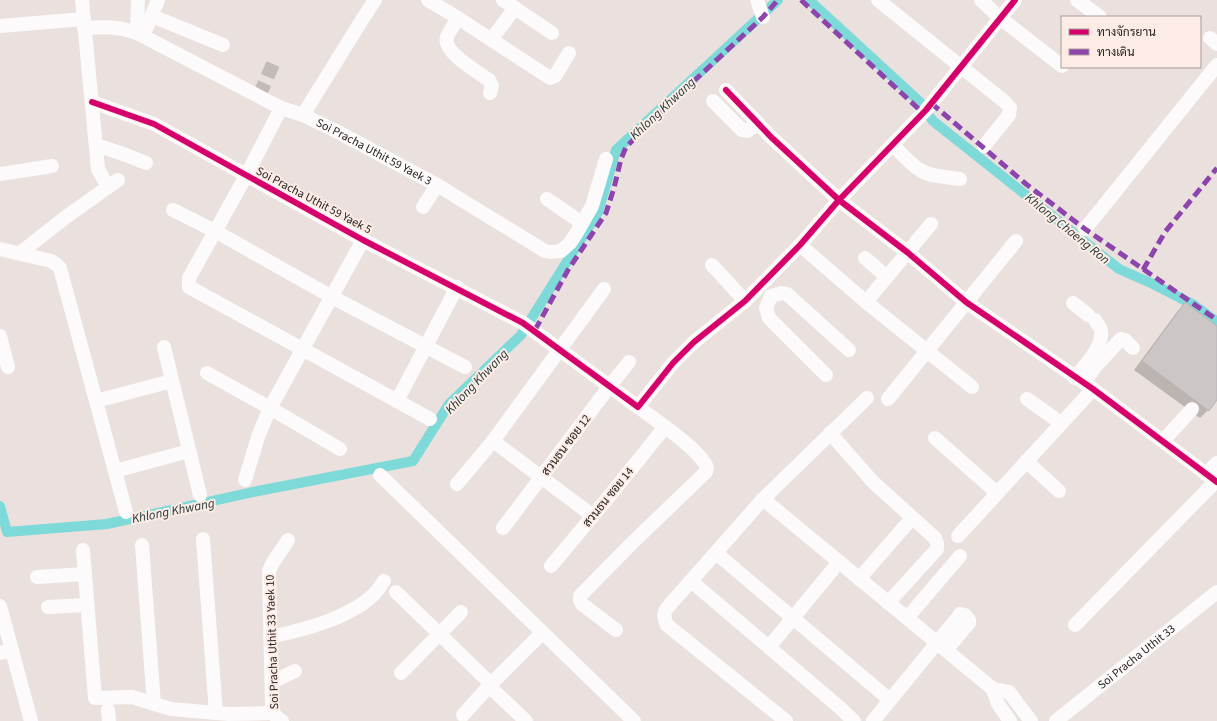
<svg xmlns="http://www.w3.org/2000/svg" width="1217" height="721" viewBox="0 0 1217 721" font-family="'Source Sans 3',Sarabun,sans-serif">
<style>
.shadow{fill:#0003}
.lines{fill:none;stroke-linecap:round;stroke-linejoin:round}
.canal{stroke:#7ed9d9;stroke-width:10}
.building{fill:#ccc6c7;stroke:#b9b3b4}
.minor-tunnel{stroke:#c3bbb8;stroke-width:14;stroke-dasharray:14 7;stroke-linecap:butt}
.minor{stroke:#fcfafa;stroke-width:14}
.quiet{stroke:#8e44ad;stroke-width:5;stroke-dasharray:10 5;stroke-linecap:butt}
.cycleway-casing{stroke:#fdece6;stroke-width:8}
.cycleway{stroke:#d6006c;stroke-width:6}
.labels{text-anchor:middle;stroke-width:4;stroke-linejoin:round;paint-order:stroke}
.street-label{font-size:12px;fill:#292321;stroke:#fdece6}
.water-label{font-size:13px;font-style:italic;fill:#1d3434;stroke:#fdece6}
</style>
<rect width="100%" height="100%" fill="#eae1de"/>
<!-- shadow -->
<polygon class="shadow" points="1185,303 1217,327 1217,398 1208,410 1200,418 1134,370 1177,312"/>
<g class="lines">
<!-- canal -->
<g class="canal">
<polyline points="809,0 921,103"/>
<polyline points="930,117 933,121 1119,269 1153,284 1194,305 1217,322"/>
<polyline points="0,506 7,532 107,524 258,491 413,461 449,404 521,335 598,212 616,150 778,0"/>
</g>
</g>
<!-- building -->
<polygon class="building" points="1185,302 1217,326 1217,400 1209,411 1142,361"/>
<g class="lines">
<!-- minor-tunnel -->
<polyline class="minor-tunnel" points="259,96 273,64"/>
<!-- minor -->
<g class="minor">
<polyline points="428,0 458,18 550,78 555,76 569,53"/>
<polyline points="503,0 552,33"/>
<polyline points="757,0 763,17"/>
<polyline points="878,0 1005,102 1010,108 1009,115 984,146"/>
<polyline points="981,0 1000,18 1062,66"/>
<polyline points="1077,0 1100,17"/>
<polyline points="152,16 223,45"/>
<path d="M458 18C455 24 449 31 447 37 442 52 478 72 489 80L492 86 490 93"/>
<polyline points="0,26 84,19"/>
<path id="s1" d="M84 28C104 27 118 26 137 33L281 108 303 115 338 132 437 185 545 251 550 252 561 251 570 243 576 234 592 206 606 159"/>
<polyline points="137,33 138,0"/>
<polyline points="143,36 158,0"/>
<polyline points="1210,38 1217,44"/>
<polyline points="491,40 515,8"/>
<polyline points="726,90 771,137 839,200 907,252 966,302 1093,389 1217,482"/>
<polyline points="713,101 742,130 747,131 758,123"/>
<polyline points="92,102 154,124 363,240 523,323 638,407 673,363 694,342 745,301 800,245 839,200 926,110 1015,0"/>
<polyline points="281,108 246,176 189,278 189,287 430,419"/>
<polyline points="303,115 360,23 375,0"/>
<polyline points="96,145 126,155 146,163"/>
<path d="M893 145C901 153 910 164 920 170 931 177 947 177 960 179"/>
<polyline points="0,174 52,166"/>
<polyline points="108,187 118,180"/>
<polyline points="547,199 582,223"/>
<polyline points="423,207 437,185"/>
<polyline points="173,210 215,231 332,297 465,367"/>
<polyline points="1085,229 1217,65"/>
<polyline points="800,245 866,302 972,387"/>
<polyline points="0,249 51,261 56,264 60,268 126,512"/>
<polyline points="20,253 66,217 108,187 98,169 82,0"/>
<polyline points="865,258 887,277"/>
<polyline points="712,265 745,301"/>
<polyline points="866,302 931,224"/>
<polyline points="1073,303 1088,315"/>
<polyline points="0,336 8,367"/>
<polyline points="164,347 200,495"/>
<polyline points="207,373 270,408 340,449"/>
<polyline points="826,375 769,318 766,308 771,296 782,293 787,294 849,350"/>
<path d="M1075 378C1084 366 1104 346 1101 331 1101 327 1097 324 1095 320"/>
<polyline points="1084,383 1095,367 1118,342 1121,339 1125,340 1133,348"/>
<polyline points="888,399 1016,241"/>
<polyline points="1027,399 1061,423"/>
<polyline points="96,401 172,381"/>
<polyline points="397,401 457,287"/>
<polyline points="830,433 873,482 935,538 937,543 937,549 888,603"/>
<polyline points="935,438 997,493"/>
<polyline points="493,441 593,516"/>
<polyline points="1163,441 1192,409"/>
<polyline points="1026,461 1059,491"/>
<polyline points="115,471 189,451"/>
<polyline points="1206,474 1217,463"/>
<polyline points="380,475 634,721"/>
<polyline points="245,480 259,434 270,408 363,240"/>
<polyline points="457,484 493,441 604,289"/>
<polyline points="763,499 993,689 1009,692 1031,721"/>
<polyline points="503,528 609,387 629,362"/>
<polyline points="958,536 1093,389"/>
<polyline points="203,539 216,713"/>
<polyline points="142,545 154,704"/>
<polyline points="83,550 95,698 132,697 171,709 229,714 273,713"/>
<polyline points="716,553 890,700"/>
<polyline points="551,566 607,499 665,427"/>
<polyline points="37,577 85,574"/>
<polyline points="859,579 912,518"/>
<polyline points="691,581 838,706 854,721"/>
<polyline points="396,592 491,684"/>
<polyline points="0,606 31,721"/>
<polyline points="48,607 87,605"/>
<polyline points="907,618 960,556"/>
<polyline points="1075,625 1216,481"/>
<path d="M616 630 582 604 580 600V596L631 544 706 472 707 468C702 451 654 419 638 407"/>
<path d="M270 637C303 630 347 619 372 596 377 592 380 586 384 581"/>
<polyline points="769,647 839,562"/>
<polyline points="0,653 12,650"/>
<polyline points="401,673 461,612"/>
<polyline points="272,682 295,671"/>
<polyline points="489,686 526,721"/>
<polyline points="993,689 998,704 1010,721"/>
<polyline points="108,710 109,721"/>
<polyline points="463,715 491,684 542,633"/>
<path d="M282 721C275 717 273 714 272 706L269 571 272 564 288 540"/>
<path d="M786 721 667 625C664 618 663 614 667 608L763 499 867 398"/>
<polyline points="873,721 959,616 960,614 965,615 969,620 969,623 946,650"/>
<path id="s2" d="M1056 721 1217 592"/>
</g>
<!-- quiet -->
<g class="quiet">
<polyline points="801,0 923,113"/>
<polyline points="931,103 1026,184 1085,229 1217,320"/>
<polyline points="1143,270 1165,232 1217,168"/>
<polyline points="535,330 568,270 606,213 614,188 621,159 626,147 668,105 763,17 778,0"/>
</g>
<defs>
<g id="cycleway">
<polyline points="726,90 771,137 839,200 907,252 966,302 1093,389 1217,482"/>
<polyline points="92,102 154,124 363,240 523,323 638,407 673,363 694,342 745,301 800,245 839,200 926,110 1015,0"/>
</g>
</defs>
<!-- cycleway casing -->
<use href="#cycleway" class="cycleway-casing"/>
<!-- cycleway -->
<use href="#cycleway" class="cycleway"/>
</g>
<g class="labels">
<!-- street labels -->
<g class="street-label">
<text dy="4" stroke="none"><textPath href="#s1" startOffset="319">Soi Pracha Uthit 59 Yaek 3</textPath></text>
<text transform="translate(314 200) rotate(28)" y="4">Soi Pracha Uthit 59 Yaek 5</text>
<text transform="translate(566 445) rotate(-53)" y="4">สวนธน ซอย 12</text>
<text transform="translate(608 497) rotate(-51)" y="4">สวนธน ซอย 14</text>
<text transform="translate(272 642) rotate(-92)" y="4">Soi Pracha Uthit 33 Yaek 10</text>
<text dy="4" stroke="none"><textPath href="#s2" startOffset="103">Soi Pracha Uthit 33</textPath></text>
</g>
<!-- water labels -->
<g class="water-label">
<text transform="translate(662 108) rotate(-43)" y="5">Khlong Khwang</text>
<text transform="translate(1068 228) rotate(39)" y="5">Khlong Chaeng Ron</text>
<text transform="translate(476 381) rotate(-46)" y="5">Khlong Khwang</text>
<text transform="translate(173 510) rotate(-11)" y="5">Khlong Khwang</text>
</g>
</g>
<!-- legend -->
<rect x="1061" y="16" width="140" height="52" fill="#fdece6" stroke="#a89c97"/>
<rect x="1069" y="29" width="20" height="6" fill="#d6006c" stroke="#a89c97"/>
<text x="1097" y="36" font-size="12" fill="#292321">ทางจักรยาน</text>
<rect x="1069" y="49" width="20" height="6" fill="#8e44ad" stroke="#a89c97"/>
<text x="1097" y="56" font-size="12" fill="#292321">ทางเดิน</text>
</svg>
